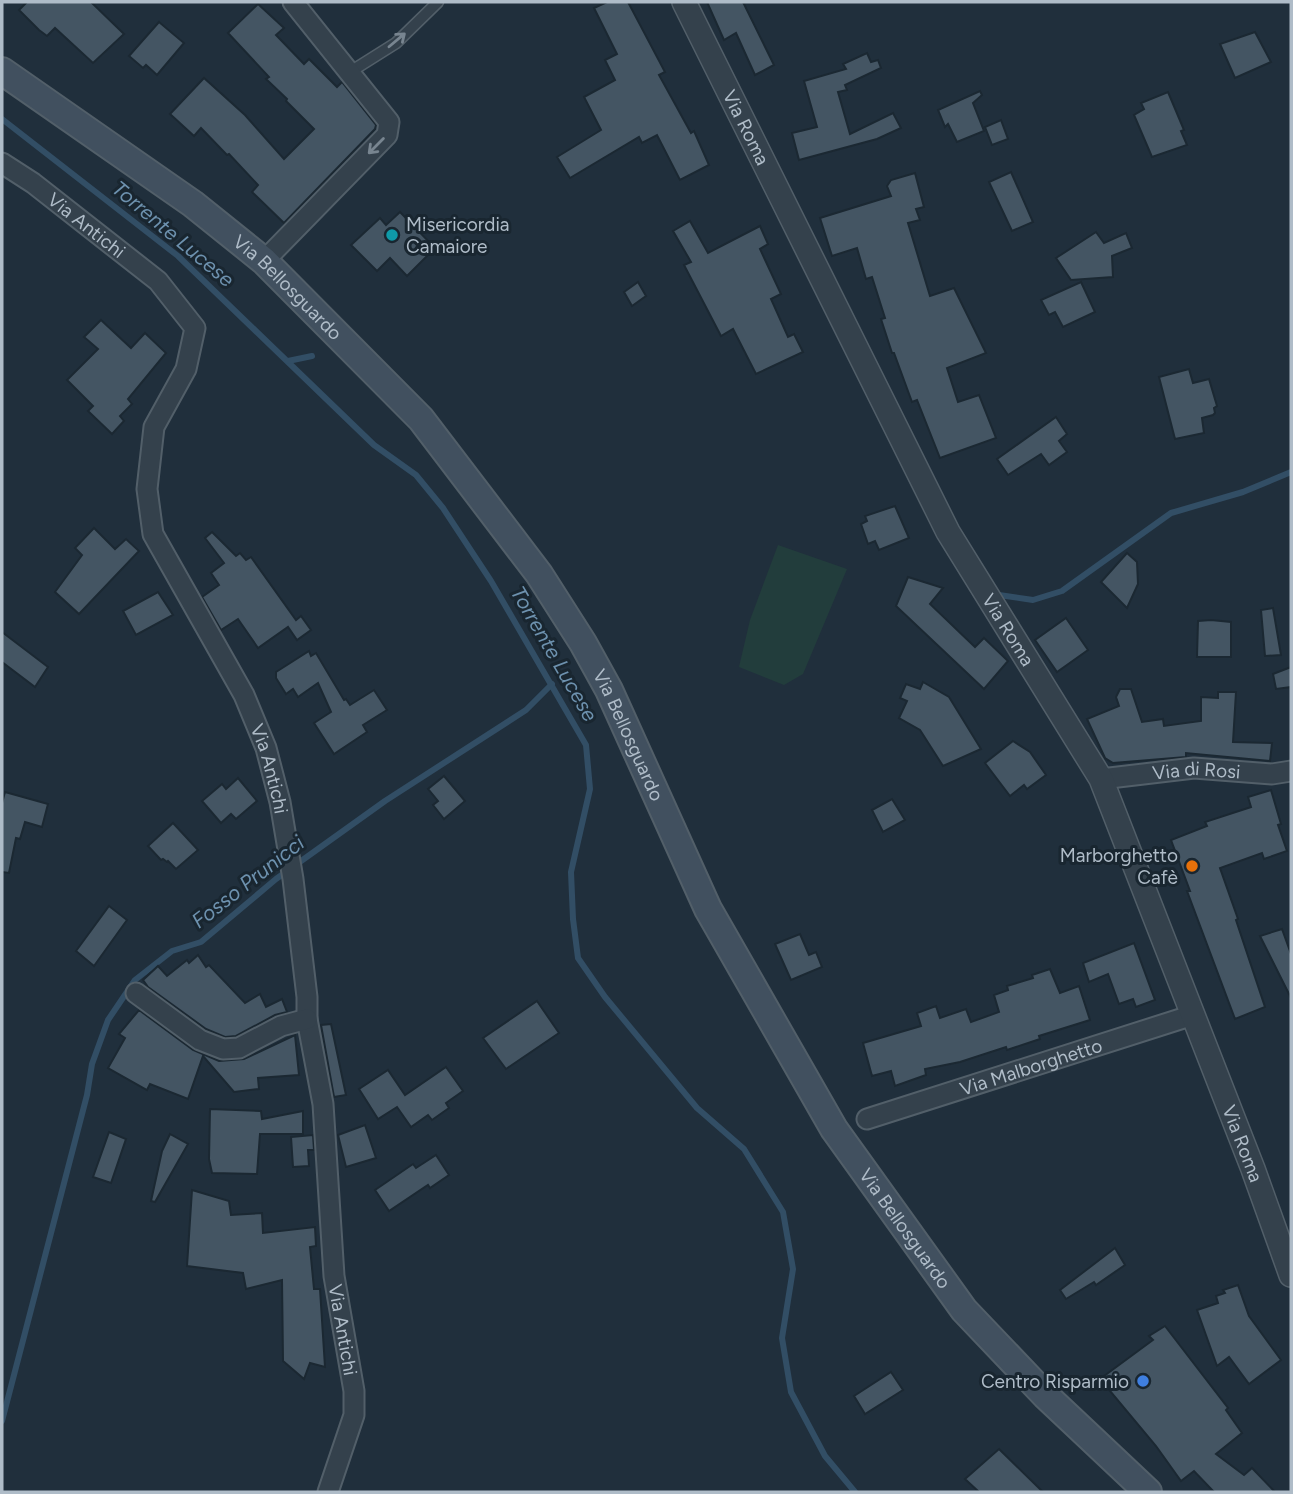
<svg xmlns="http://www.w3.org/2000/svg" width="1293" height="1494" viewBox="0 0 1293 1494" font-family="Figtree,sans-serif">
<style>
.green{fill:#223d3c}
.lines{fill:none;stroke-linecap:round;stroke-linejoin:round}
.stream{stroke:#324e65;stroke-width:6}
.building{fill:#445563;stroke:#1b2832;stroke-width:2}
.service-casing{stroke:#525f69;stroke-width:13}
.minor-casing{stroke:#525f69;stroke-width:23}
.tertiary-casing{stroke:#525f69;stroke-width:26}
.secondary-casing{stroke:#525f69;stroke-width:30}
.service{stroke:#34414c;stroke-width:10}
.minor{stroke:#34414c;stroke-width:19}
.tertiary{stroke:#34414c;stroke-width:23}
.secondary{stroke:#41505f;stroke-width:26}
.oneway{stroke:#788590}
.culture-dot{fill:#0f9aa8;stroke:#192630;stroke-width:2.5}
.food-dot{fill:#e8710a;stroke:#192630;stroke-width:2.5}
.shop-dot{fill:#3f7fe0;stroke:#192630;stroke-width:2.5}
.labels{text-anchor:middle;stroke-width:6;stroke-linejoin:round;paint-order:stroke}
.street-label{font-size:19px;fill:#afbcc8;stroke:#192630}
.poi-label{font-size:19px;fill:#afbcc8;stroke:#192630;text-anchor:end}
.water-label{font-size:21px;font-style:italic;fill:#6d91ae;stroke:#192630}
</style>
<rect width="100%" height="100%" fill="#202f3c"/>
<!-- green -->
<polygon class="green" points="778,545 847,569 803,674 784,685 739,667 750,620"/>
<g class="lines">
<!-- stream -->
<g class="stream">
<polyline points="2,119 178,256 374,445 416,475 443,508 491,581 586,745 590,789 571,872 573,919 578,958 605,997 697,1108 744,1149 783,1212 793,1269 782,1338 791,1392 825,1456 855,1492"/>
<polyline points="288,361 312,356"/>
<polyline points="999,595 1033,600 1062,591 1171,513 1243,492 1291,472"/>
<polyline points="2,1421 87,1095 92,1064 108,1020 135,980 172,951 201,942 276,879 385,801 526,710 552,684"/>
</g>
</g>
<!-- building -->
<g class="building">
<polygon points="27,2 91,2 124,34 93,63 55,28 47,36 39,30 19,10"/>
<polygon points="607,2 628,2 665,72 659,75 691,133 694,131 709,165 680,180 657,135 642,143 639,137 570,178 557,157 601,130 584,97 615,80 605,60 617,54 594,8"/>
<polygon points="707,2 743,2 774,65 755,75 736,33 724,40"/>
<polygon points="258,4 284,28 276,35 304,64 309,59 337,87 342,82 376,125 375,129 284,223 252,192 258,185 229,154 227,155 201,128 194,136 170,114 204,78 245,115 284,159 314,129 286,101 287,99 266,79 269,77 228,33"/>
<polygon points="159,22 184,43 157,75 146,65 143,68 129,56"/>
<polygon points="1255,32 1271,62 1235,78 1220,44"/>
<polygon points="867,53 871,62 878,60 881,68 845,85 847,90 838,92 850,134 893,113 901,128 877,139 799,160 792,133 817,127 804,81 846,69 843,64"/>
<polygon points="980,91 982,95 973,103 984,131 957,142 948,124 945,127 938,110"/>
<polygon points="1168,92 1184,130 1181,131 1187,145 1152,157 1134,115 1144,109 1141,103"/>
<polygon points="1001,120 1008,139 992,145 985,127"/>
<polygon points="1011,172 1033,222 1012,231 989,182"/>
<polygon points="915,173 924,207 916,209 920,220 908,223 930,296 954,288 986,353 947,368 958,402 979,395 996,438 940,458 917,400 912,402 894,353 892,353 881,319 885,318 872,277 866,279 857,248 832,256 820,218 891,196 887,186 891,180"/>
<polygon points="400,212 435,248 407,276 390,258 377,271 351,245 380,218 386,225"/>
<polygon points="690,221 708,253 760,226 768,244 760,249 781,294 771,299 788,337 794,334 803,352 756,374 733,329 721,336 684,265 691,262 673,231"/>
<polygon points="1096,232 1104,243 1126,233 1132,248 1112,256 1113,277 1071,280 1056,258"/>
<polygon points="638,282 646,296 632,306 624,292"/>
<polygon points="1081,282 1095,312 1063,327 1055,312 1049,315 1041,300"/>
<polygon points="101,320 131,348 145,333 166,353 128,399 132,404 120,416 124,421 112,434 88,411 93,406 67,380 98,349 84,337"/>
<polygon points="1189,369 1193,383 1209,379 1217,406 1214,408 1215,413 1213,415 1202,418 1204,433 1175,439 1159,377"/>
<polygon points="1056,417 1067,434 1059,441 1067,452 1049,465 1041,454 1008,475 997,459"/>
<polygon points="895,506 909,538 879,550 875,541 868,544 861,524 867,521 865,516"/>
<polygon points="94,528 115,549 126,539 139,551 79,614 55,592 82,555 75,548"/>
<polygon points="212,532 236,556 240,553 246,560 251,557 296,620 301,616 311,630 297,640 288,627 258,648 238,619 221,630 202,597 219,585 211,573 224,563 205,538"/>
<polygon points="1127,553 1137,562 1138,584 1127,608 1101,582"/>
<polygon points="908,577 943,588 930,604 975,647 984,638 1008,661 984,689 896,606"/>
<polygon points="158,592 173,615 136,635 123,611"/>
<polygon points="1273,608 1281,655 1265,656 1261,610"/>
<polygon points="1066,618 1088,650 1057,672 1035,640"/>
<polygon points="1211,620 1231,622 1231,657 1197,657 1198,621"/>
<polygon points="2,632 48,667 35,687 2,662"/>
<polygon points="309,651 311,656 316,653 344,700 346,699 350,705 374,690 387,710 363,725 367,732 334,754 314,723 331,712 318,683 298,697 293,689 286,694 276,678 276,672"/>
<polygon points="1291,667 1291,687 1276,689 1273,674"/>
<polygon points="923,682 949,697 981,749 943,766 920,730 899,718 907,701 900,698 906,684 920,689"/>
<polygon points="1120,689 1131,689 1142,722 1163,719 1164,726 1201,721 1201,697 1218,698 1218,692 1236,692 1233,742 1272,743 1270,761 1186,753 1186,757 1113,763 1105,758 1087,719 1119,706 1116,697"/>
<polygon points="1013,741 1030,752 1046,775 1027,789 1024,785 1010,796 985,763"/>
<polygon points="444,776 465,801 444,819 433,805 438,801 428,789"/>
<polygon points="238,778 257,801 236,819 231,814 221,823 202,801 222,784 226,789"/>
<polygon points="1271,790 1281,824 1278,825 1287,851 1264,859 1262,853 1220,868 1238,919 1236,920 1265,1007 1235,1019 1187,891 1190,891 1171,840 1207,826 1205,822 1251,807 1248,797"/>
<polygon points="5,792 48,804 42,827 25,822 20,839 16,838 9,873 2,872 2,803"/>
<polygon points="892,799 905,820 883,832 872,810"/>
<polygon points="173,823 198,850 176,869 168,861 167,862 163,859 161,860 148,846"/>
<polygon points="109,906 127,920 94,966 76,951"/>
<polygon points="1282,929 1291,954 1291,998 1260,936"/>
<polygon points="800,934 809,955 816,952 822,967 791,980 775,944"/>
<polygon points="1134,943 1155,1000 1136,1007 1133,999 1119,1004 1108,974 1089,982 1083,963"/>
<polygon points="198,955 206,967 209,965 245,1003 260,994 266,1007 282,999 287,1012 275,1015 236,1036 225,1037 206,1029 148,987 143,980 158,966 167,976 187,960 189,963"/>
<polygon points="1050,969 1060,993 1079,986 1090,1020 1039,1036 1040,1039 1007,1050 1006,1047 960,1062 925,1069 926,1075 895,1086 891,1071 872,1076 863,1043 921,1026 917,1013 936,1006 940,1018 966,1009 971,1022 999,1012 994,995 1008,990 1007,986 1033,978 1032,975"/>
<polygon points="537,1001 559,1033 506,1069 483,1038"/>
<polygon points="139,1010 193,1050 219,1061 244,1059 295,1035 299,1075 258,1078 259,1089 234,1092 203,1056 188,1099 150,1084 147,1090 108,1068 125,1038 119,1034"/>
<polygon points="331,1024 346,1095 334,1097 321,1025"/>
<polygon points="446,1067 463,1091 446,1103 449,1108 432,1120 428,1115 411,1127 397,1107 378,1119 359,1089 388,1070 405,1095"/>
<polygon points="210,1109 261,1111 262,1119 303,1111 303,1134 260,1134 257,1174 212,1173 209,1159"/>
<polygon points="365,1125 376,1158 346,1167 338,1135"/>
<polygon points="109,1132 126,1139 111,1183 93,1177"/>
<polygon points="170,1134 188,1144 155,1202 151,1201 162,1151"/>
<polygon points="313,1135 314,1150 308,1150 309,1166 293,1167 291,1137"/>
<polygon points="436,1155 449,1175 430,1188 428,1185 389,1211 375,1190 413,1164 416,1168"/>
<polygon points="192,1190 229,1201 231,1215 262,1213 263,1233 315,1227 316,1246 310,1247 314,1289 320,1289 325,1367 310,1363 304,1379 283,1361 282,1280 246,1289 243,1273 187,1266"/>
<polygon points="1115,1248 1125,1265 1096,1285 1094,1282 1066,1299 1060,1290"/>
<polygon points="1238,1285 1249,1316 1281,1360 1249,1384 1229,1357 1217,1366 1197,1310 1218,1303 1216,1296 1225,1293 1223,1290"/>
<polygon points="1165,1326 1228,1408 1226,1410 1242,1433 1216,1454 1244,1475 1252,1468 1275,1492 1214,1492 1194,1471 1181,1481 1156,1446 1100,1379 1153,1340 1149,1336"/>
<polygon points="891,1372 903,1390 865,1414 854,1396"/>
<polygon points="999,1449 1043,1492 979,1492 965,1479"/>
</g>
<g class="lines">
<defs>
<polyline id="service" points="350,72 396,43 438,2"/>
<g id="minor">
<path id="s1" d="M2 163 33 183 158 281 195 328 186 369 154 427 147 489 153 534 244 695 266 748 280 802 293 879 307 997V1019L323 1104 334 1276 354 1391V1415L328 1492"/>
<polyline points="264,261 387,135 389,122 293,2"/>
<path id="s2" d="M1101 779 1194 768 1272 774 1291 771"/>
<polyline points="136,993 200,1040 223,1049 239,1048 281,1026 307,1019"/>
<path id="s3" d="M867 1119 1193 1015"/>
</g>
<g id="tertiary">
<path id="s4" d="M684 2 948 532 1101 779 1253 1169 1291 1275"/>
</g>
<g id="secondary">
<path id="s5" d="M2 71 193 204 264 261 421 419 539 574 583 643 609 690 708 909 834 1129 964 1310 1045 1395 1148 1492"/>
</g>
</defs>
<!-- service casing -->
<use href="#service" class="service-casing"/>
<!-- minor casing -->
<use href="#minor" class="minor-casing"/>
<!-- tertiary casing -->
<use href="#tertiary" class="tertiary-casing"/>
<!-- secondary casing -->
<use href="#secondary" class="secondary-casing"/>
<!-- service -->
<use href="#service" class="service"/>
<!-- minor -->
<use href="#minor" class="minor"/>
<!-- tertiary -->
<use href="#tertiary" class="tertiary"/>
<!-- secondary -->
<use href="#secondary" class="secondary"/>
</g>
<!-- one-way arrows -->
<defs><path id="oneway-shaft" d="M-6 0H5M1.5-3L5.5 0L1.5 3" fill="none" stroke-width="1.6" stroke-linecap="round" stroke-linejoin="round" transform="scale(1.75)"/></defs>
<g class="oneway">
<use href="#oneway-shaft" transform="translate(397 40) rotate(-40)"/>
<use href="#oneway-shaft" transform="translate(376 146) rotate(135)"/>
</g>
<!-- markers -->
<circle class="culture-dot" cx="392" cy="235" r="7"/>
<circle class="food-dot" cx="1192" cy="866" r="7"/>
<circle class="shop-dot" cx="1143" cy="1381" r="7"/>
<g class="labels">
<!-- street labels -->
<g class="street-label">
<text dy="7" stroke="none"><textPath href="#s4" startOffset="140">Via Roma</textPath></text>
<text dy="7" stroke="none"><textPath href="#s1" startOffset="105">Via Antichi</textPath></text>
<text dy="7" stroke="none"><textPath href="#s5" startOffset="359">Via Bellosguardo</textPath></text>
<text dy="7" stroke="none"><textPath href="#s4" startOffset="707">Via Roma</textPath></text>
<text dy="7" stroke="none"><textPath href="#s5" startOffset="926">Via Bellosguardo</textPath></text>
<text dy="7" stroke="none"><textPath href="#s1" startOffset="735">Via Antichi</textPath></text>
<text dy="7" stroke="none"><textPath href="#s2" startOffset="96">Via di Rosi</textPath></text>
<text dy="7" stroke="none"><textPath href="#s3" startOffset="172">Via Malborghetto</textPath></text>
<text dy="7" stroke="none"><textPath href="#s4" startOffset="1274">Via Roma</textPath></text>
<text dy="7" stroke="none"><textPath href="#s5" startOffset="1493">Via Bellosguardo</textPath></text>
<text dy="7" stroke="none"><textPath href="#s1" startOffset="1302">Via Antichi</textPath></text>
</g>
<!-- poi labels -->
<g class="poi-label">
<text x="406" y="231" text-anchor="start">Misericordia<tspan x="406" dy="22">Camaiore</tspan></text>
<text x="1178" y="862">Marborghetto<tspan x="1178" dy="22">Cafè</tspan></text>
<text x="1129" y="1388">Centro Risparmio</text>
</g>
<!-- water labels -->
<g class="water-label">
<text transform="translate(173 234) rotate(40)" y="7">Torrente Lucese</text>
<text transform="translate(554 654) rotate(60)" y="7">Torrente Lucese</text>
<text transform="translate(248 882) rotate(-38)" y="7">Fosso Prunicci</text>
</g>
</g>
<!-- border -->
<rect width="1293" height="1494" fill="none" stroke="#afbcc8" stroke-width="7"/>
</svg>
